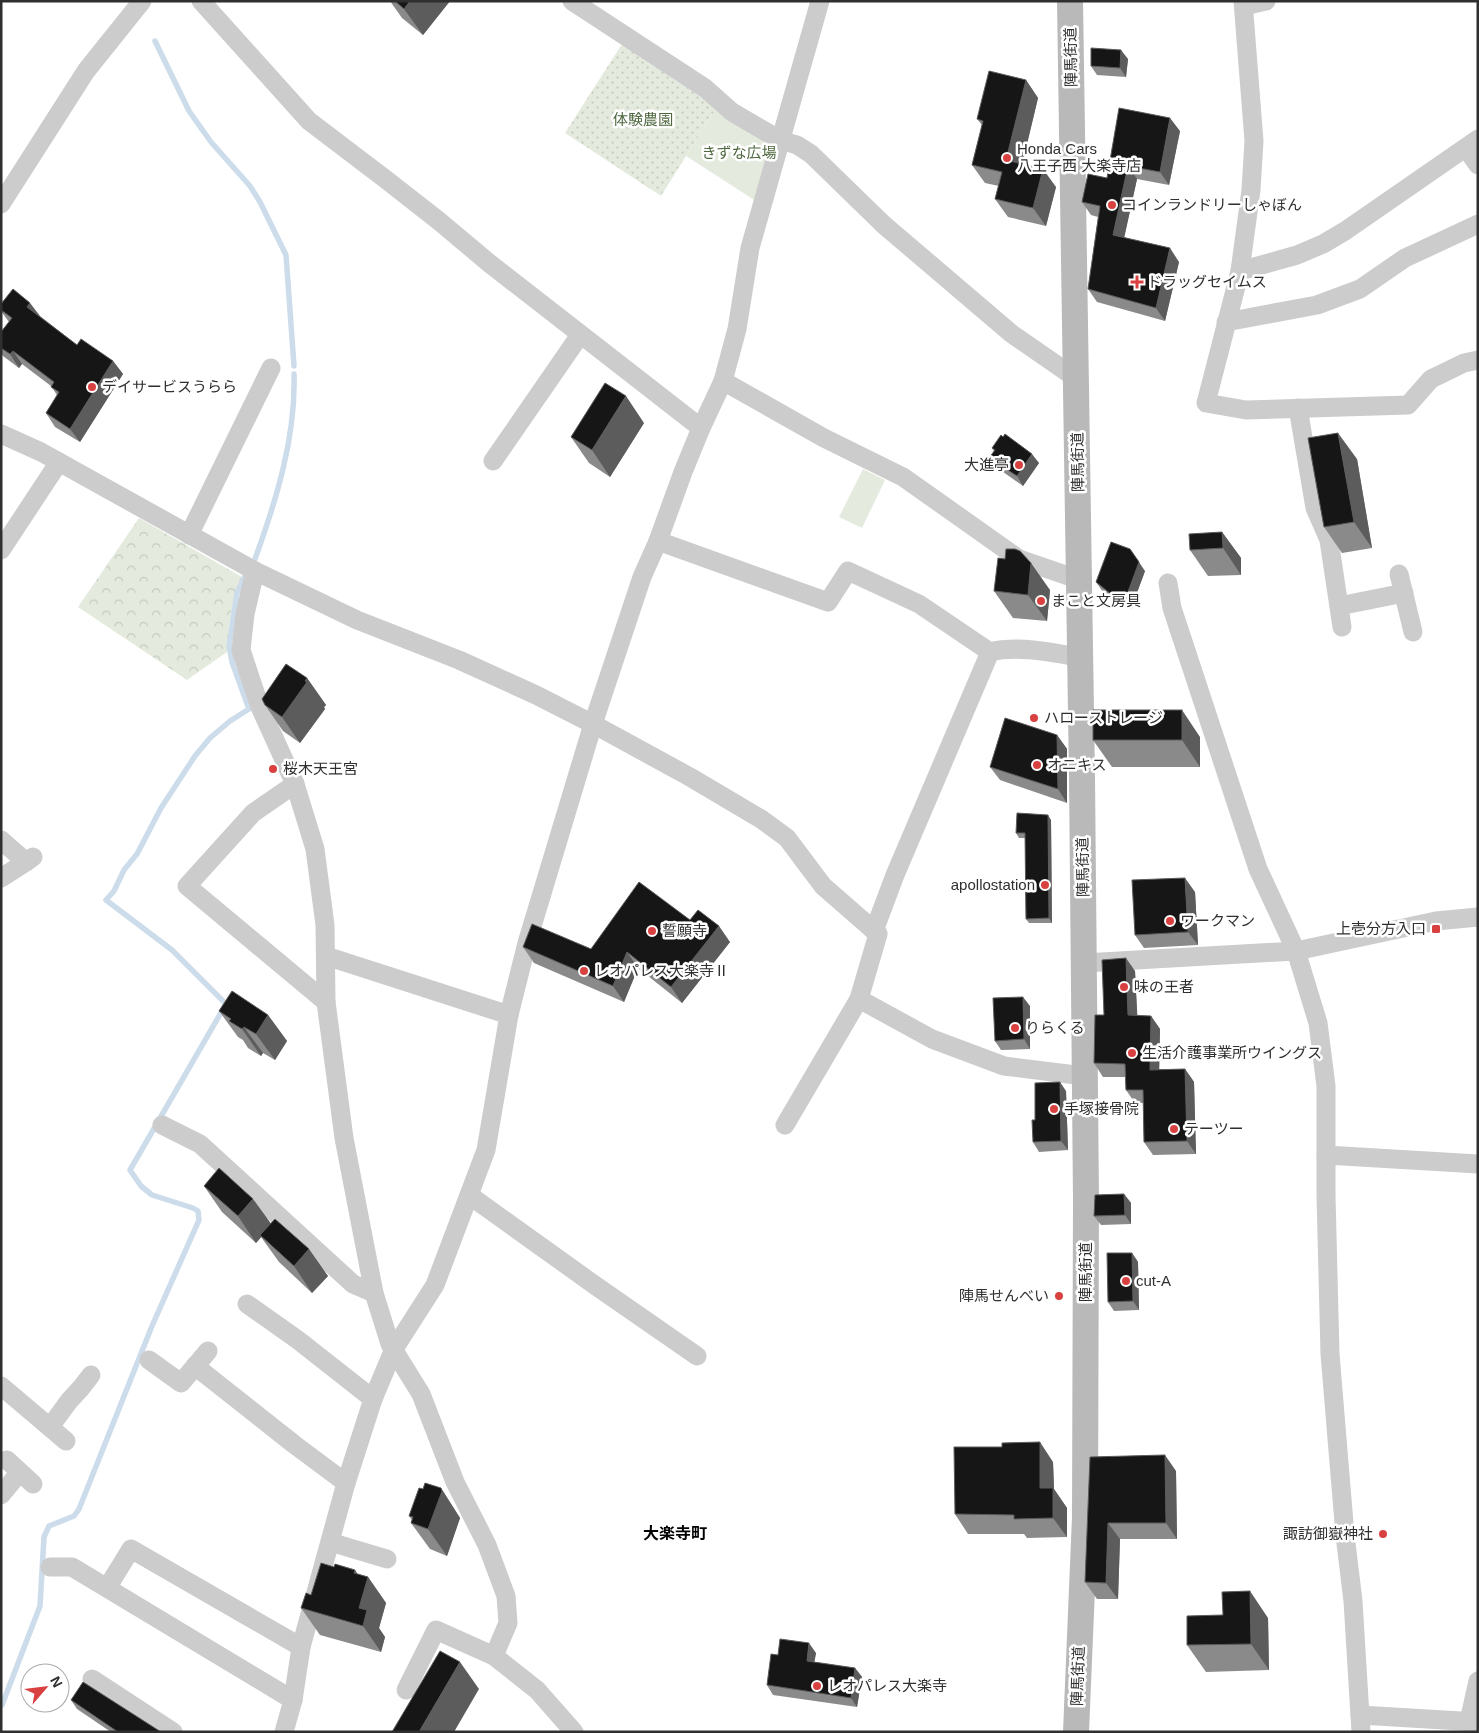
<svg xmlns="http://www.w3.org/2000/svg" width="1479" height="1733" viewBox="0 0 1479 1733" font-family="Arial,'Noto Sans JP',sans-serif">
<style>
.green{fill:#e4ebde}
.forest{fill:url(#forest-crowns)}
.garden{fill:url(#garden-dots)}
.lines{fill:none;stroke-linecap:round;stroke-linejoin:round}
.stream{stroke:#ccdcea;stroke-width:5.5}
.street{stroke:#ccc;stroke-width:19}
.secondary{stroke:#b9b9b9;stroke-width:26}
.wall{fill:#8a8a8a}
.shaded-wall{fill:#5c5c5c}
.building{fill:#161616;stroke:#5c5c5c}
.poi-dot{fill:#d84140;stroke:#fff;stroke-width:2}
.labels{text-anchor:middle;stroke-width:5;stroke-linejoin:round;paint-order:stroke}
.street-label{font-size:15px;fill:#2f2f2f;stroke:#fff}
.park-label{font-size:15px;fill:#4f6840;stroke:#fff}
.poi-label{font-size:15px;fill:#2f2f2f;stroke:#fff;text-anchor:start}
.neighbourhood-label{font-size:16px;font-weight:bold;fill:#000;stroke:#fff}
</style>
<defs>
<pattern id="forest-crowns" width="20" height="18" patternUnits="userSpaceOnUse" patternTransform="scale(1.25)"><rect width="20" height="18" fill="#e4ebde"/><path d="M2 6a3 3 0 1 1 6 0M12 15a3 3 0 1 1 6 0" fill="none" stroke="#c4cabf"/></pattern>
<pattern id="garden-dots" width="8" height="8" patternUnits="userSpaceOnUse" patternTransform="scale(1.25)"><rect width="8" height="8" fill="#e4ebde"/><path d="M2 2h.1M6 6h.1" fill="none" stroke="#c4cabf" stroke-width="1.8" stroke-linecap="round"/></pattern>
</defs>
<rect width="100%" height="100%" fill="#fff"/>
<!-- green -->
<g class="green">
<polygon points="720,102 780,140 762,205 686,156"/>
<polygon points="863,469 885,480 862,528 839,517"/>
</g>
<!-- forest -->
<path class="forest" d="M139 518 242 577C231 601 229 625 227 652L187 680 78 607Z"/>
<!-- garden -->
<polygon class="garden" points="622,44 720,102 661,196 565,133"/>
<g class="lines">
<!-- stream -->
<g class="stream">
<polyline points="155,41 189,111 211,142 250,186 260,202 286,255 294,366"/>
<path d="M255 559C276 501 296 437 294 374"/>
<polyline points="2,1705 40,1606 44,1537 49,1526 74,1516 79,1509 152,1326 199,1220 198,1211 193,1208 152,1195 141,1186 130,1170 226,1004 172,950 106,900 114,891 124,870 137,854 161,808 195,756 210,738 230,721 249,709 232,662 229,646 237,593 245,576"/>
</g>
<!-- street -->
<g class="street">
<polyline points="201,1 309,121 384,178 439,221 489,263 701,428"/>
<polyline points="572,1 705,88 732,112 780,140 797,145 811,154 884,225 1012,334 1077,379"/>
<polyline points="1243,1 1254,141 1251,190 1240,271 1206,403 1246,410 1408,405 1431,379 1464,363 1478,360"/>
<polyline points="1244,6 1266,1"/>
<polyline points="1466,148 1478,165"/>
<polyline points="1,204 86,71 142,1"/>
<polyline points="1240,271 1297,255 1323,244 1345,231 1478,139"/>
<polyline points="1226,322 1317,305 1360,289 1405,258 1478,224"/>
<polyline points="723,381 824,438 903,477 1019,559 1080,580"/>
<polyline points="1298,408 1315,508 1329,540 1342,627"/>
<polyline points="1,434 41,452 255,571 357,620 459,660 536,695 593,724 690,777 761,819 787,838 823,886 878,934 859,999 785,1125"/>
<polyline points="493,461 580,335"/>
<polyline points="189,535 271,368"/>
<polyline points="658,541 828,602 848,571 919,604 990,652"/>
<polyline points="1,550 59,462"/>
<polyline points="255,571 245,614 241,650 260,707 295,784 315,849 325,925 326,1002 344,1138 374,1293 390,1344 421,1394 455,1482 487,1545 506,1596 508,1623 494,1656 537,1690 574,1732"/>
<polyline points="1399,574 1413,632"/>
<polyline points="1168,583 1172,608 1258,869 1296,951 1318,1023 1326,1086 1326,1195 1330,1354 1345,1535 1353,1601 1361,1732"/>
<polyline points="1339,606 1404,593"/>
<polyline points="295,784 253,813 187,886 326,1002"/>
<polyline points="1,840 26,862 33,857"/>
<polyline points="1,878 26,862"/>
<path d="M874 931 895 875 990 652C1017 645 1054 652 1081 658"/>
<polyline points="326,956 509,1015"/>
<polyline points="1084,963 1296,951 1436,921 1478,917"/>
<polyline points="859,999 932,1039 1004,1066 1084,1076"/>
<polyline points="162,1125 200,1144 353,1284 374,1293"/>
<polyline points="1326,1155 1478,1164"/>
<polyline points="469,1195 596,1286 697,1356"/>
<polyline points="247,1304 298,1340 373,1399"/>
<polyline points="149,1360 181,1383 208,1351"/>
<polyline points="195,1366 295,1445 346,1483"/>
<polyline points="1,1386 66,1441"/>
<polyline points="50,1427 69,1401 81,1388 91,1375"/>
<polyline points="7,1460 33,1484"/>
<polyline points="1,1495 20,1472"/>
<polyline points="330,1542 387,1559"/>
<polyline points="50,1567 72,1567 293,1700"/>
<polyline points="107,1588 131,1549 301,1647"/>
<polyline points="92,1679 173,1732"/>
<polyline points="406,1690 436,1630 494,1656"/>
<polyline points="1360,1715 1478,1722"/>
<polyline points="1469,1721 1478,1681"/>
<polyline points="284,1732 293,1700 301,1647 346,1483 373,1399 394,1349 435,1285 486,1150 509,1015 527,943 593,724 642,577 658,541 683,472 701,428 723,381 737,329 750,248 820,1"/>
</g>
<!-- secondary -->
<polyline class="secondary" points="1070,1 1082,777 1086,1199 1085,1517 1076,1732"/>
</g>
<!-- wall -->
<g class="wall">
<polygon points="390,1 450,1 423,35 402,18"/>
<polygon points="1128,59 1126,77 1097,75 1091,66"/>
<polygon points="1026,80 1038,98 1022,164 1056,187 1046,226 1008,217 995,199 999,186 985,183 972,165 982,125 977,119"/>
<polygon points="1180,131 1169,185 1137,179 1124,237 1179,262 1165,321 1097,302 1088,289 1098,217 1091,215 1082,202 1107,178"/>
<polygon points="1,304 40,316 77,345 113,361 123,374 80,442 55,427 46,413 57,395 51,386 22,364 19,368 3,356 1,353 1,332 9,322 1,311"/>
<polygon points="644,423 610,477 589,463 571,437"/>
<polygon points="1003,437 1039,463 1023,486 996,467 989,458 994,451 992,448"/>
<polygon points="1357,459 1372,548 1342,553 1324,527"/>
<polygon points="1222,532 1241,558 1241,575 1208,576 1190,550"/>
<polygon points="1005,559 1050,590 1047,621 1013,618 994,591"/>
<polygon points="1145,571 1131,609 1118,604 1103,592 1096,582"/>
<polygon points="307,678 326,705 324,707 325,709 300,743 283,731 265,705"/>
<polygon points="1057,735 1067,749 1067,803 1000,780 990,767"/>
<polygon points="1200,737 1200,767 1112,767 1093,740"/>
<polygon points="1051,820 1052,923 1029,923 1026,919 1025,838 1019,838 1016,833"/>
<polygon points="1195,892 1198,945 1144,948 1135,935"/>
<polygon points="690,920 730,942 682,1003 638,968 624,1002 534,963 523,947 591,949"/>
<polygon points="1135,971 1137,1016 1151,1016 1160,1029 1159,1069 1185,1069 1194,1082 1196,1154 1153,1155 1144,1142 1143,1103 1135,1103 1126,1090 1125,1077 1103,1077 1094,1063 1104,1015"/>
<polygon points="1030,1006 1030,1049 1001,1050 995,1041"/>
<polygon points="219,1011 268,1015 287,1041 275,1060 263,1053 261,1056 248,1048 243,1040 238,1037"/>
<polygon points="1066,1091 1068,1150 1039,1152 1033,1142"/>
<polygon points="204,1186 270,1224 328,1276 312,1293 279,1262 261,1237 256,1243 222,1212"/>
<polygon points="1124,1194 1131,1203 1131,1224 1101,1225 1094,1216"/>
<polygon points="1132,1253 1138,1262 1139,1310 1114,1311 1108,1302"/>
<polygon points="1090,1457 1176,1471 1177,1539 1120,1539 1118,1599 1097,1599 1085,1582"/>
<polygon points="1053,1462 1054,1489 1067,1508 1067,1537 1027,1538 1024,1534 968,1534 955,1514"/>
<polygon points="441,1488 460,1518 447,1556 430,1549 411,1523 412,1520 409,1516 423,1489"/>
<polygon points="358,1574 368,1577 386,1603 379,1628 385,1637 381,1652 320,1635 301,1608 311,1595"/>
<polygon points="1223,1615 1268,1618 1269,1670 1206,1672 1187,1645"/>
<polygon points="816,1653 814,1662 855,1668 862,1677 857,1707 773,1695 767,1685 778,1655"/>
<polygon points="71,1700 161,1732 111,1732 77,1709"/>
</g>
<!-- shaded-wall -->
<g class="shaded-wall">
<polygon points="410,1 450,1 423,35 404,9"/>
<polygon points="1121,50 1128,59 1126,77 1120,68"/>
<polygon points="1026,80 1038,98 1019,178 1006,160"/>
<polygon points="1170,118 1180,131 1169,185 1160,172"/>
<polygon points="1128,166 1137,179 1122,248 1113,235"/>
<polygon points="1043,169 1056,187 1046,226 1033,208"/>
<polygon points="1170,248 1179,262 1165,321 1156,308"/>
<polygon points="30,303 40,316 36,321 27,307"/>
<polygon points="13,351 22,364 19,368 10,354"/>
<polygon points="113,361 123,374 80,442 70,429"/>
<polygon points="626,396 644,423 610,477 592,450"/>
<polygon points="1338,433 1357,459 1372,548 1354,522"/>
<polygon points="1032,454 1039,463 1023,486 1017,476"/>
<polygon points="1222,532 1241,558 1241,575 1223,548"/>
<polygon points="1130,549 1145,571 1131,609 1125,600"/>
<polygon points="1031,563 1050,590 1047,621 1028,595"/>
<polygon points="307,678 326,705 324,707 325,709 300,743 282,717"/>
<polygon points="1182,710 1200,737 1200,767 1182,740"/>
<polygon points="1057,735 1067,749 1067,803 1058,789"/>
<polygon points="1048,815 1051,820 1052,923 1049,918"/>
<polygon points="1185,878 1195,892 1198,945 1188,932"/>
<polygon points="719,926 730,942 682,1003 671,987"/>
<polygon points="627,952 638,968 624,1002 613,986"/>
<polygon points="1126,958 1135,971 1138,1028 1128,1015"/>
<polygon points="1023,997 1030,1006 1030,1049 1024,1039"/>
<polygon points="268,1015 287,1041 275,1060 256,1034"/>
<polygon points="1151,1016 1160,1029 1159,1083 1150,1070"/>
<polygon points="244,1027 263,1053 261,1056 242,1029"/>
<polygon points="1185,1069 1194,1082 1196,1154 1187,1141"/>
<polygon points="1060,1082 1066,1091 1068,1150 1061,1141"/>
<polygon points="1124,1194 1131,1203 1131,1224 1125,1215"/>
<polygon points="253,1199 272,1225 256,1243 238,1216"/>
<polygon points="309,1249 328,1276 312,1293 294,1266"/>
<polygon points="1132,1253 1138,1262 1139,1310 1133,1301"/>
<polygon points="1040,1442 1053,1462 1054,1489 1067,1508 1067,1537 1053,1518 1040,1488"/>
<polygon points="1165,1455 1176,1471 1177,1539 1166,1523"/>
<polygon points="441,1488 460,1518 447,1556 428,1529"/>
<polygon points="1108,1523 1120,1539 1118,1599 1106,1583"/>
<polygon points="355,1570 365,1585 368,1577 386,1603 379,1628 385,1637 381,1652 363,1626 359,1608 354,1573"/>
<polygon points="1250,1591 1268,1618 1269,1670 1251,1644"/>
<polygon points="809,1643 816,1653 813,1670 807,1661"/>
<polygon points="460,1662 479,1689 454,1732 419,1732"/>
<polygon points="855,1668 862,1677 857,1707 851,1698"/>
</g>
<!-- building -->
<g class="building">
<polygon points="395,1 410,1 404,9"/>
<polygon points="1091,48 1121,50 1120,68 1091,66"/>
<polygon points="989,71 1026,80 1006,160 1043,169 1033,208 995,199 1002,172 972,165 983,121 977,119"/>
<polygon points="1119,108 1170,118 1160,172 1128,166 1113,235 1170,248 1156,308 1088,289 1100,206 1082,202 1088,174 1107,178"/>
<polygon points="13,289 30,303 27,307 77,345 81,339 113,361 70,429 46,413 59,392 51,387 54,382 13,351 10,354 1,348 1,332 12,318 1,310 1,304"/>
<polygon points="605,383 626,396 592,450 571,437"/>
<polygon points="1338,433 1354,522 1324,527 1308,438"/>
<polygon points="1005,434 1032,454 1017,476 989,458 995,450 992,448 1001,435 1003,437"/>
<polygon points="1222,532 1223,548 1190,550 1189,534"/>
<polygon points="1111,542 1130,549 1139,562 1125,600 1112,595 1096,582"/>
<polygon points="1006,549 1015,549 1020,551 1031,563 1028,595 994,591 998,558 1005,559"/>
<polygon points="286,664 307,678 305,681 307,682 282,717 265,705 262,699"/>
<rect x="1093" y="710" width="89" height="30"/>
<polygon points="1005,718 1057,735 1058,789 990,767"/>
<polygon points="1017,813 1048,815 1049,918 1026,919 1025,833 1016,833"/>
<polygon points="1185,878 1188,932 1135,935 1132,880"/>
<polygon points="639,882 690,920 698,910 719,926 671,987 627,952 613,986 523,947 532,924 591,949"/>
<polygon points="1126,958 1128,1015 1151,1016 1150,1070 1185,1069 1187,1141 1144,1142 1143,1090 1126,1090 1125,1064 1094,1063 1095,1015 1104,1015 1102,960"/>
<polygon points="232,991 268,1015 256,1034 244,1027 242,1029 229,1021 231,1019 219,1011"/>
<polygon points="1023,997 1024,1039 995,1041 993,998"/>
<polygon points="1060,1082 1061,1141 1033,1142 1032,1120 1035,1120 1035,1083"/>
<polygon points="219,1168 253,1199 238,1216 204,1186"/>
<polygon points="1124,1194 1125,1215 1094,1216 1095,1195"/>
<polygon points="275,1219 309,1249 294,1266 260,1235"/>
<polygon points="1107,1253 1132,1253 1133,1301 1108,1302"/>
<polygon points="1040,1442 1040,1488 1053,1488 1053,1518 1014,1519 1014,1515 955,1514 954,1447 1002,1447 1002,1443"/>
<polygon points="1165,1455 1166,1523 1108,1523 1106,1583 1085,1582 1090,1457"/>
<polygon points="425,1483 441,1488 442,1491 428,1529 411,1523 413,1517 409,1516 419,1488 423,1489"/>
<polygon points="321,1563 334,1567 335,1564 355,1570 354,1573 368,1577 359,1608 367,1610 363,1626 301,1608 306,1593 311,1595"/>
<polygon points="1250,1591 1251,1644 1187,1645 1187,1616 1223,1615 1222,1592"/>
<polygon points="780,1639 809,1643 807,1661 855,1668 851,1698 767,1685 771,1654 778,1655"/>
<polygon points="440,1651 460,1662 419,1732 392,1732"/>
<polygon points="83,1682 161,1732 118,1732 71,1700"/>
</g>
<!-- markers -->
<g class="poi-dot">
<circle cx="1007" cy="158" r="5"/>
<circle cx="1112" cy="205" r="5"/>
<path d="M1134.5 274.5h5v5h5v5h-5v5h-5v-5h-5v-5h5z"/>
<circle cx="92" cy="387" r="5"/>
<circle cx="1019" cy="465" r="5"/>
<circle cx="1041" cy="601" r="5"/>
<circle cx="1034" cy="718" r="5"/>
<circle cx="1037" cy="765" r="5"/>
<circle cx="273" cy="769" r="5"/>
<circle cx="1045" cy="885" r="5"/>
<circle cx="1170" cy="921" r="5"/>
<rect x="1431" y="924" width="10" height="10" rx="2.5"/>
<circle cx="652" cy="931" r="5"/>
<circle cx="584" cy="971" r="5"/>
<circle cx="1124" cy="987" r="5"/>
<circle cx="1015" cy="1028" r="5"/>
<circle cx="1132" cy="1053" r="5"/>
<circle cx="1054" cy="1109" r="5"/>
<circle cx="1174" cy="1129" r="5"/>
<circle cx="1126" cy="1281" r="5"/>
<circle cx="1059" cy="1296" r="5"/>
<circle cx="1383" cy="1534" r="5"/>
<circle cx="817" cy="1686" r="5"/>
</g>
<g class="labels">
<!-- street labels -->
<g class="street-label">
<text transform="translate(1071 57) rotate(-91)" y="5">陣馬街道</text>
<text transform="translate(1078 462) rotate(-91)" y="5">陣馬街道</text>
<text transform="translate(1083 867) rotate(-91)" y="5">陣馬街道</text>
<text transform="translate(1086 1272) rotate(-90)" y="5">陣馬街道</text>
<text transform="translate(1078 1676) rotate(-88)" y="5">陣馬街道</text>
</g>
<!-- park labels -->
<g class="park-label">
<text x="643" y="125">体験農園</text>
<text x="739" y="158">きずな広場</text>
</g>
<!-- poi labels -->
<g class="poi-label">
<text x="1017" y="154">Honda Cars<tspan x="1017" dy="17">八王子西 大楽寺店</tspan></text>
<text x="1122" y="210">コインランドリーしゃぼん</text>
<text x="1147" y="287">ドラッグセイムス</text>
<text x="102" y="392">デイサービスうらら</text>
<text x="1009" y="470" text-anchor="end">大進亭</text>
<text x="1051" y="606">まこと文房具</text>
<text x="1044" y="723">ハローストレージ</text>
<text x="1047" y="770">オニキス</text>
<text x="283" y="774">桜木天王宮</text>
<text x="1035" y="890" text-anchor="end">apollostation</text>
<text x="1180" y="926">ワークマン</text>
<text x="1426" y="934" text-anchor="end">上壱分方入口</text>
<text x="662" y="936">誓願寺</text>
<text x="594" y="976">レオパレス大楽寺Ⅱ</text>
<text x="1134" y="992">味の王者</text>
<text x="1025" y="1033">りらくる</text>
<text x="1142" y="1058">生活介護事業所ウイングス</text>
<text x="1064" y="1114">手塚接骨院</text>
<text x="1184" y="1134">テーツー</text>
<text x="1136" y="1286">cut-A</text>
<text x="1049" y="1301" text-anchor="end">陣馬せんべい</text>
<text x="1373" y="1539" text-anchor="end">諏訪御嶽神社</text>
<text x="827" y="1691">レオパレス大楽寺</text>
</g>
<!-- neighbourhood labels -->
<g class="neighbourhood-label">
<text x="675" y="1539">大楽寺町</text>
</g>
</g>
<!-- border -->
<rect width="1479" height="1733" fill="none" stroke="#2f2f2f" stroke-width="5"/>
<!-- north arrow -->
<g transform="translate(45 1688) rotate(62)"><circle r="24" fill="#ffffff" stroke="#acacac"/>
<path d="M0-4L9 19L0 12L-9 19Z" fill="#d84140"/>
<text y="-8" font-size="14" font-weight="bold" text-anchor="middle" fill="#2f2f2f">N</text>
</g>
</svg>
